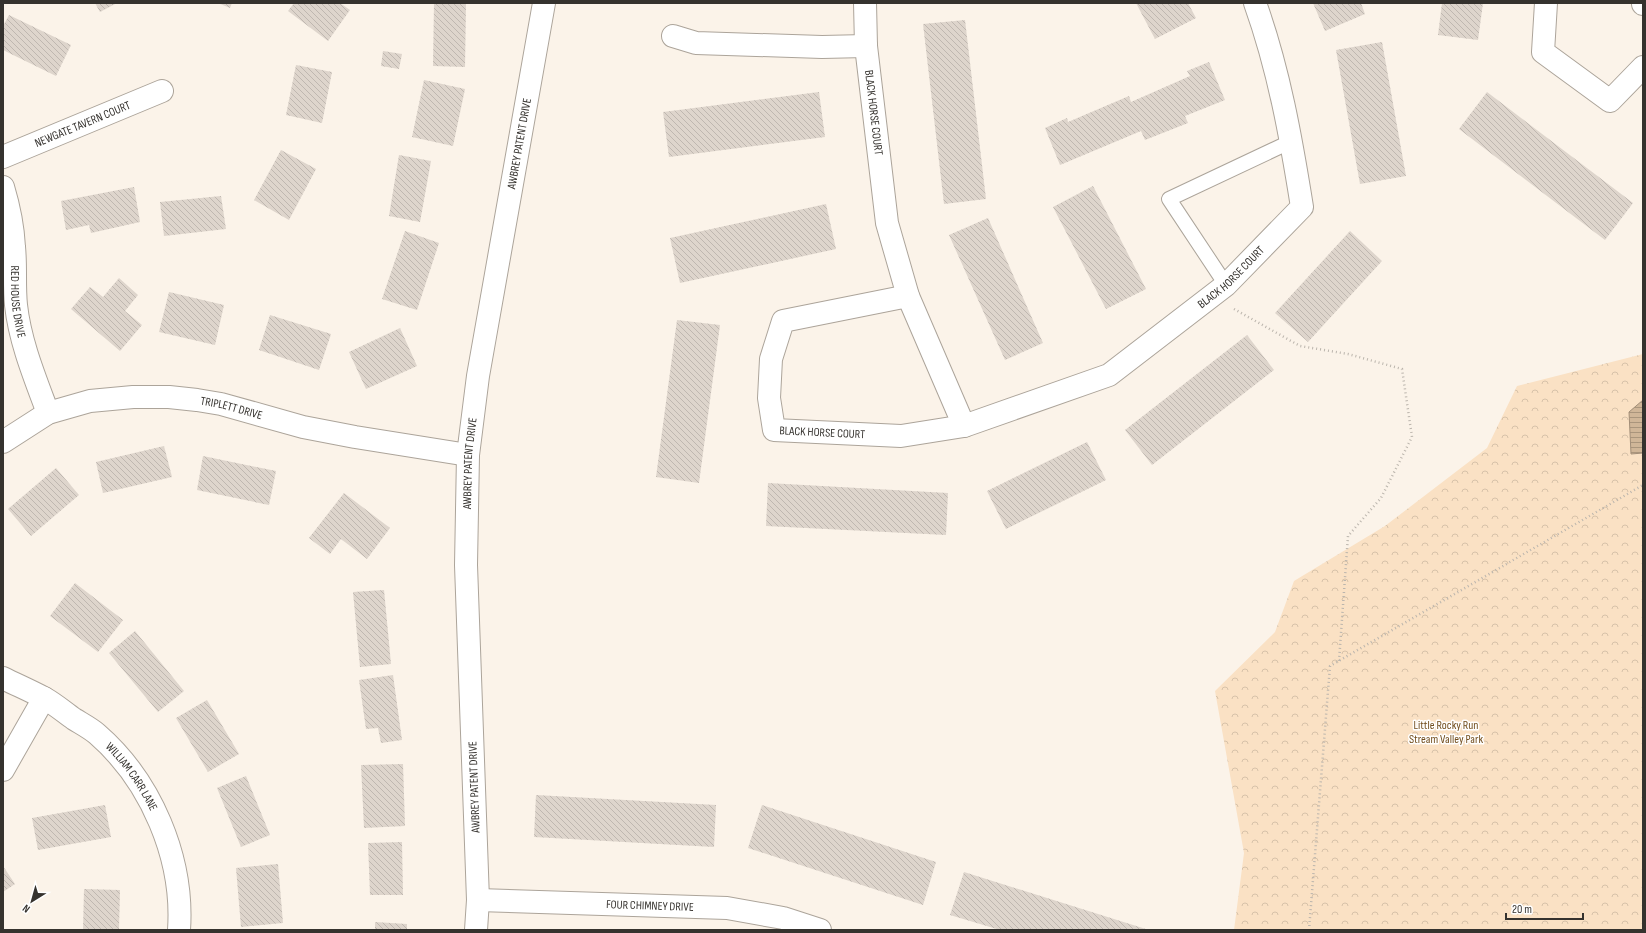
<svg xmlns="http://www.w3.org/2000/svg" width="1646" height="933" viewBox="0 0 1646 933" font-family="'Sofia Sans Condensed',sans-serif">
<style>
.forest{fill:url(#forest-crowns)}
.water{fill:url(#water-rules);stroke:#a28e78}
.building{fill:url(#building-back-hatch)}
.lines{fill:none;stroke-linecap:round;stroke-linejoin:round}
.service-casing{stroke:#aca49a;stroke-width:16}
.minor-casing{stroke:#aca49a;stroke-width:24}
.tertiary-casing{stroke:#aca49a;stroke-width:24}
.path{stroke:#bbb5ad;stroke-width:2.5;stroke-dasharray:1 3;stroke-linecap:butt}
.service{stroke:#fff;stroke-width:14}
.minor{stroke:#fff;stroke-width:22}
.tertiary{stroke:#fff;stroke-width:22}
.labels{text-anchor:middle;stroke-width:3;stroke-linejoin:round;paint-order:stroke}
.street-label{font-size:12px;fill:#35322e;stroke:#fff}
.park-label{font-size:12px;fill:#724e1d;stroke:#fff}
</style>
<defs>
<pattern id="forest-crowns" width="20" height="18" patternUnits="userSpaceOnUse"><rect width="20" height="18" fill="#fae1c4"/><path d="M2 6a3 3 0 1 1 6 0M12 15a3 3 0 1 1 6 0" fill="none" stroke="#d7c2a9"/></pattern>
<pattern id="water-rules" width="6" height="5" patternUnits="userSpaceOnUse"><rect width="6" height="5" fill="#d0b698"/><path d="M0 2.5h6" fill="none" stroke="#aa957c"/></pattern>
<pattern id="building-back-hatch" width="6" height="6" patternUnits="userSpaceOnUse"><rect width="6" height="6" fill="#ded5cc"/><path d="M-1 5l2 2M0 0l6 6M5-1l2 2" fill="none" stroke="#bfb7b0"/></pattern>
</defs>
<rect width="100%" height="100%" fill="#fbf3e9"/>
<!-- forest -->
<polygon class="forest" points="1643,354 1643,930 1234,930 1244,853 1215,691 1275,632 1294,581 1385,526 1487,448 1517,386"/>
<!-- water -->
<polygon class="water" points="1643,400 1643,453 1631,454 1629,412"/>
<!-- building -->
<g class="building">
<polygon points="95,3 117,3 100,12"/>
<polygon points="218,3 232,3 230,8"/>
<polygon points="294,3 340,3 350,10 328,41 288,11"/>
<polygon points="434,3 466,3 465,67 433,66"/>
<polygon points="1136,3 1188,3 1196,18 1155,39"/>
<polygon points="1313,3 1361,3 1365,14 1325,31"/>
<polygon points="1442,3 1483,3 1478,40 1438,35"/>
<polygon points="9,15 71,45 56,76 3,50 3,26"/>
<polygon points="965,20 986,199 944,204 923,24"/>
<polygon points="1382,42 1406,176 1360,184 1336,50"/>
<polygon points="383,51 402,54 399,69 381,66"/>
<polygon points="1209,62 1225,100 1185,116 1188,123 1145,140 1141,131 1060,165 1045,128 1067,118 1068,122 1129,96 1131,102 1190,76 1187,71"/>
<polygon points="296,65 332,72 322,123 286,115"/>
<polygon points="424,80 465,89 453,146 412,137"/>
<polygon points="819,92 825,137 669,157 663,112"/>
<polygon points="1487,92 1633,203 1605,240 1459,129"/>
<polygon points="281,150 316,169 289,220 254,200"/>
<polygon points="399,155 431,161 420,222 389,216"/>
<polygon points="1093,186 1146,289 1106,309 1053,207"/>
<polygon points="134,187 140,222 91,233 89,225 66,230 61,201"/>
<polygon points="221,196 226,229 164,236 160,202"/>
<polygon points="826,204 836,249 680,283 670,238"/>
<polygon points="988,218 1043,343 1005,360 949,235"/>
<polygon points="405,231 439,243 417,310 382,299"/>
<polygon points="1350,231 1382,261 1308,342 1275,313"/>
<polygon points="119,278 138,295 125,311 142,325 120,351 71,309 90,287 103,297"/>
<polygon points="169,292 224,305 215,345 159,332"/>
<polygon points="270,315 331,334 319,370 259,350"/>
<polygon points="677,320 720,325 699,483 656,477"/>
<polygon points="400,328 417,366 366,389 349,352"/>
<polygon points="1247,335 1274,370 1152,465 1125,430"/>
<polygon points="1087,442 1106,480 1006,529 987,491"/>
<polygon points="164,446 172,477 103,493 96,462"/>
<polygon points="203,456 276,471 269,505 197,490"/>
<polygon points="56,468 79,495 31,536 8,509"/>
<polygon points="768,483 948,493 946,535 766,526"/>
<polygon points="344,493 390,528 367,559 341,539 330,554 309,538"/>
<polygon points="75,583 123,620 98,652 50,616"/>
<polygon points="384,590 391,664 360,667 353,592"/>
<polygon points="135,631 184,691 158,712 109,653"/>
<polygon points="393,675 402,740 381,743 378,728 366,729 359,680"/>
<polygon points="207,700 239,754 208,772 176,718"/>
<polygon points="403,764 405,826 364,828 361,765"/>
<polygon points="246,776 270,835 241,847 217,788"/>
<polygon points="536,795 716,805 714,847 534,837"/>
<polygon points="105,805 111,837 38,850 32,818"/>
<polygon points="762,805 936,862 923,905 748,848"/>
<polygon points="402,842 403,895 370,895 368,843"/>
<polygon points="278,864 283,923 241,927 236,868"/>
<polygon points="3,866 15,884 3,892"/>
<polygon points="964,872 1149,930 1000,930 950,915"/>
<polygon points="84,889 120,890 119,930 83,930"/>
<polygon points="375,922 407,924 407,930 375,930"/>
</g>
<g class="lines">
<defs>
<polyline id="service" points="1226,285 1169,199 1292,141"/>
<g id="minor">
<path id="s1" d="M865 3 866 46 887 223 908 296 964 426"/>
<polyline points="1546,3 1543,52 1610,101 1643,67"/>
<polyline points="1643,3 1643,4"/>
<polyline points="673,36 696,43 822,47 866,46"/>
<path id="s2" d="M3 157 162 91"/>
<path id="s3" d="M3 187C9 207 13 227 14 247 16 266 14 286 16 305 20 342 35 378 48 413"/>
<path id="s4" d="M908 296 783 321 771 359 769 398 774 430 901 436 964 426 1109 375 1226 285 1302 207C1291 138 1279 70 1255 3"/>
<path id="s5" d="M3 442 48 413 90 401 133 397H169L197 400 221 404 303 427 355 437 468 455"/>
<path id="s6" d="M3 678C17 685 31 691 44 698 55 704 64 712 74 719 82 724 90 728 97 734 151 781 184 858 179 930"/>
<polyline points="3,770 44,698"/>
<path id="s7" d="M478 900 727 908 783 918 820 930"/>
</g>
<g id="tertiary">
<path id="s8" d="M476 930 478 900 466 565 468 455 478 376 544 3"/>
</g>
</defs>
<!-- service casing -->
<use href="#service" class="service-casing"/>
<!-- minor casing -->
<use href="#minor" class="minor-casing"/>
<!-- tertiary casing -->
<use href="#tertiary" class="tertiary-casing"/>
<!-- path -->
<g class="path">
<polyline points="1234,309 1300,346 1348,354 1402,369 1412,437 1381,498 1348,536 1339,661"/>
<polyline points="1309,930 1330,666 1643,485"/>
</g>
<!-- service -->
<use href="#service" class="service"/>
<!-- minor -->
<use href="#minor" class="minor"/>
<!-- tertiary -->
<use href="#tertiary" class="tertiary"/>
</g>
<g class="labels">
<!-- street labels -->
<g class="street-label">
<text dy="4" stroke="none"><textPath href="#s1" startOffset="110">BLACK HORSE COURT</textPath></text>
<text dy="4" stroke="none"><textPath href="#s2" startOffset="86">NEWGATE TAVERN COURT</textPath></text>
<text dy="4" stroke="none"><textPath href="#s8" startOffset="791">AWBREY PATENT DRIVE</textPath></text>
<text dy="4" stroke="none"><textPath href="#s4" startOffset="740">BLACK HORSE COURT</textPath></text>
<text dy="4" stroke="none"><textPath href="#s3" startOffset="116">RED HOUSE DRIVE</textPath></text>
<text dy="4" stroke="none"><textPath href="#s5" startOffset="240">TRIPLETT DRIVE</textPath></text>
<text dy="4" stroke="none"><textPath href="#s4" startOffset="287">BLACK HORSE COURT</textPath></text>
<text dy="4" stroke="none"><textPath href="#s8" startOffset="467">AWBREY PATENT DRIVE</textPath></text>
<text dy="4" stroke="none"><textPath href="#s6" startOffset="165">WILLIAM CARR LANE</textPath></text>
<text transform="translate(474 787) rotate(-92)" y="4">AWBREY PATENT DRIVE</text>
<text dy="4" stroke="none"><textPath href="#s7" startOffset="172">FOUR CHIMNEY DRIVE</textPath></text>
</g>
<!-- park labels -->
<g class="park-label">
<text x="1446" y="729">Little Rocky Run<tspan x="1446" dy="14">Stream Valley Park</tspan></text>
</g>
</g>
<!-- border -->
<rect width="1646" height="933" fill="none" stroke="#35322e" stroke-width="8"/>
<!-- north arrow -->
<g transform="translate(32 901) rotate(217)" stroke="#ffffff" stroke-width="3" paint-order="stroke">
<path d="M0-3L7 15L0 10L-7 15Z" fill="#35322e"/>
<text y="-6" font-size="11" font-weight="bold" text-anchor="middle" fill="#35322e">N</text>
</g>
<!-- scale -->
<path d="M1506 913v6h77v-6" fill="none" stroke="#35322e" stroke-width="2"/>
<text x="1512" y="913" font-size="12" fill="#35322e" stroke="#ffffff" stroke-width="3" paint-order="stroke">20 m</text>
</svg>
